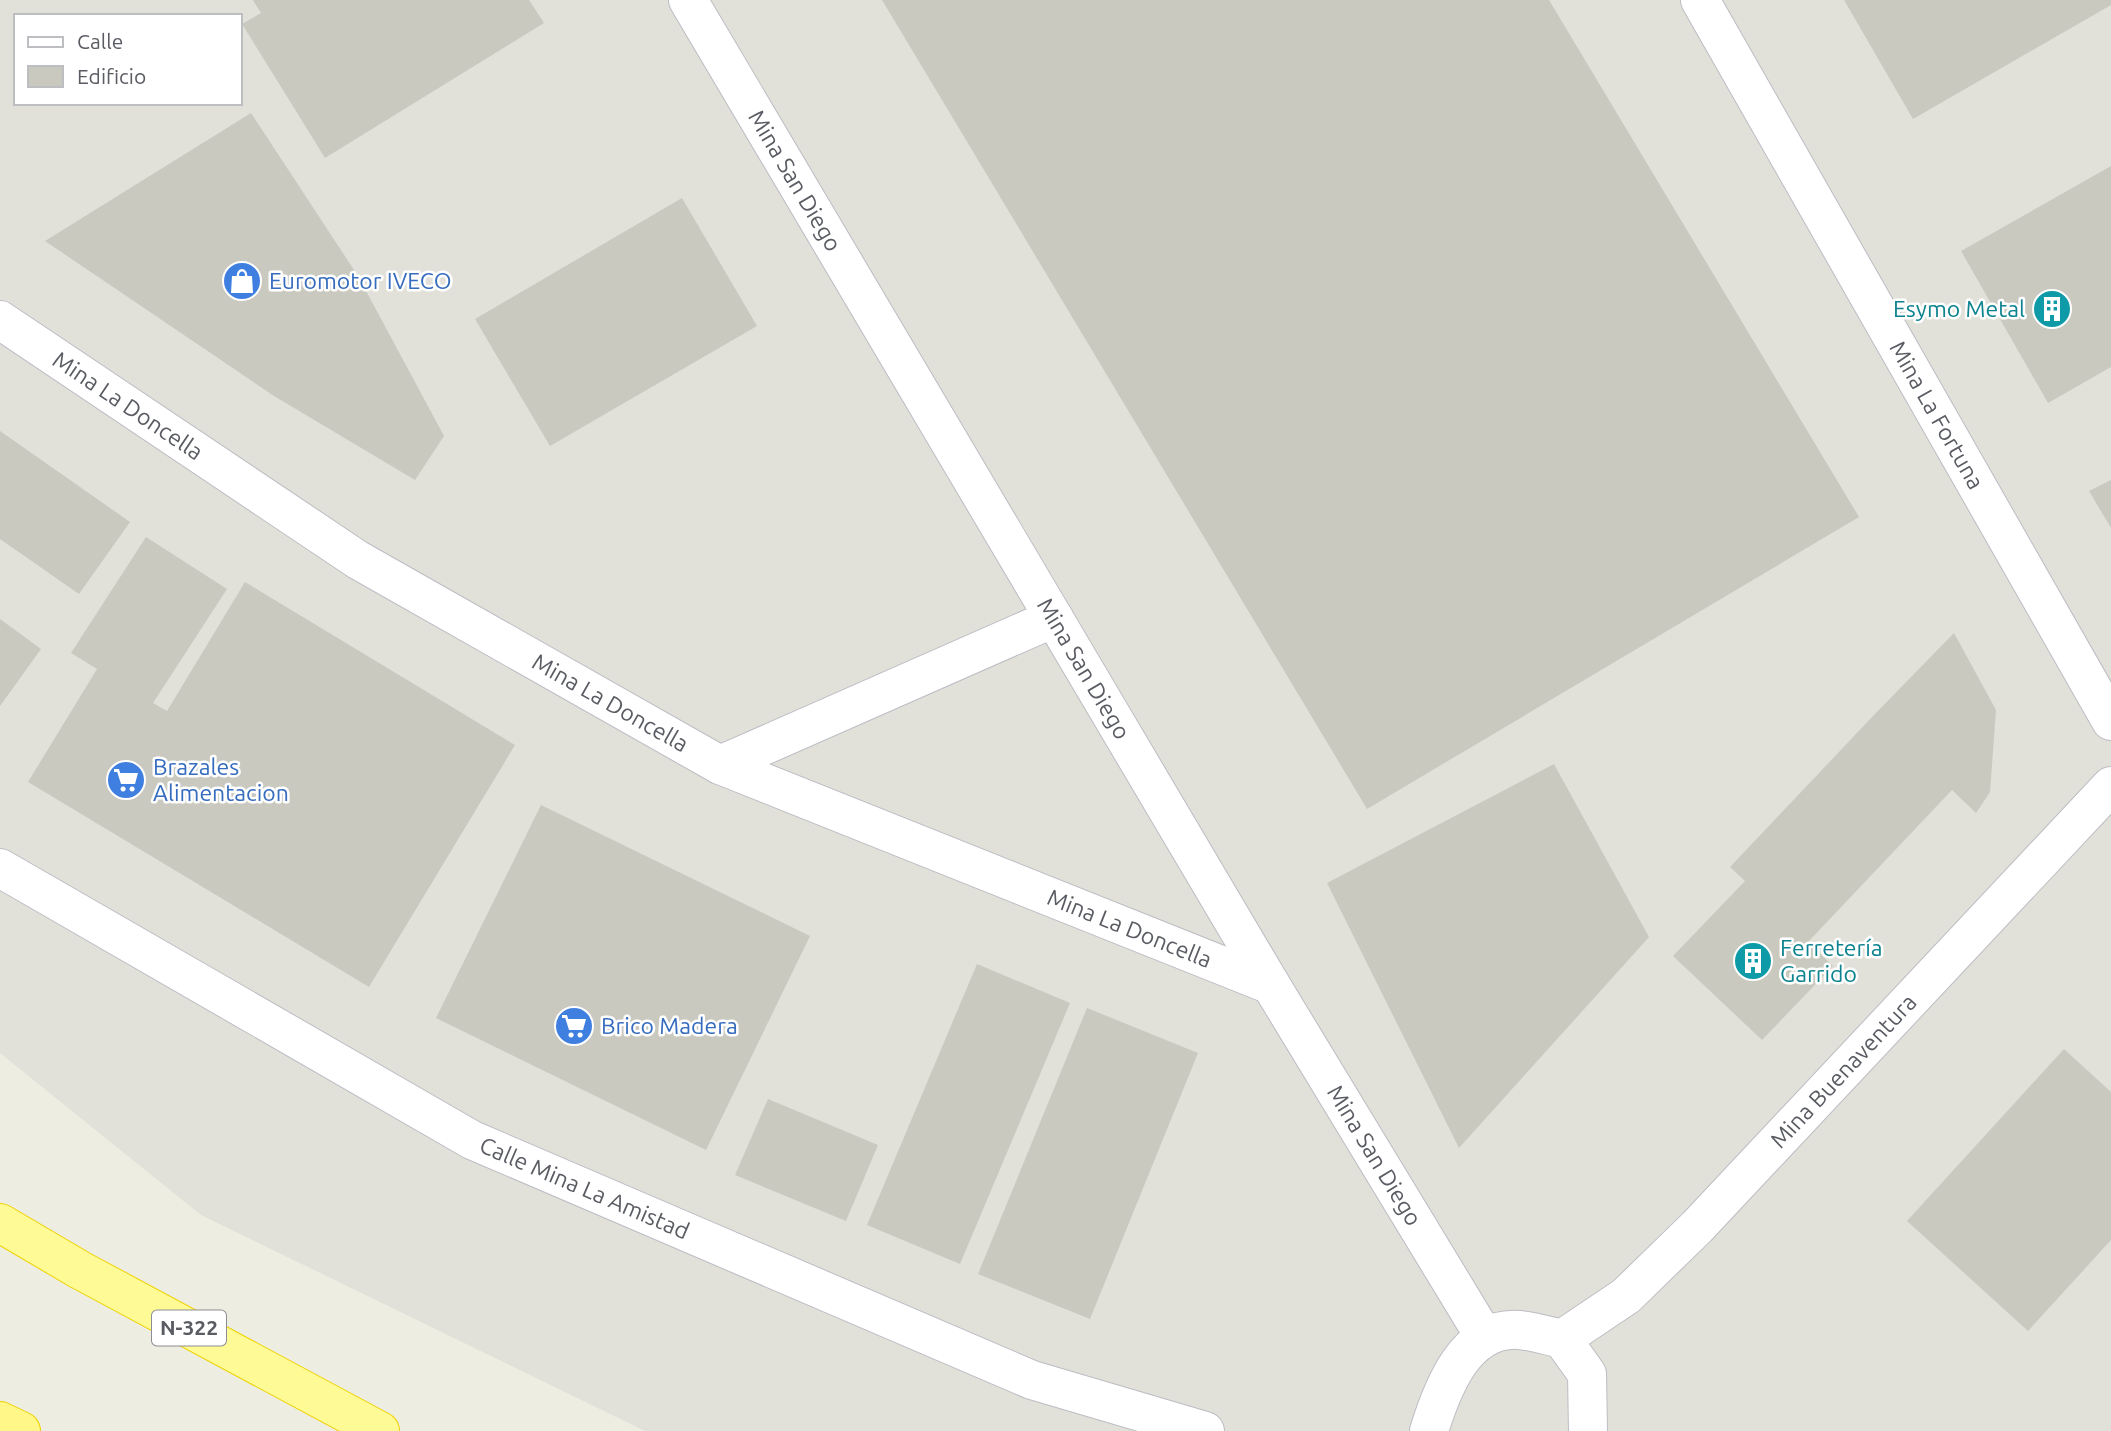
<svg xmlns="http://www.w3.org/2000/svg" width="2111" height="1431" viewBox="0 0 2111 1431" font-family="Ubuntu,sans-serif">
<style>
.industrial{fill:#e1e0d9;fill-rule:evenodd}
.building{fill:#cac9c0}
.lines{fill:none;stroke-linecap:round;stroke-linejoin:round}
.minor-casing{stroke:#bcbdc4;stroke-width:40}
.trunk-casing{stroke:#efd100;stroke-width:40}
.motorway-casing{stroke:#efd100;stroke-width:40}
.minor{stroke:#fff;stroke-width:38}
.trunk{stroke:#fefb96;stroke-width:38}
.motorway{stroke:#fff787;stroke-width:38}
.labels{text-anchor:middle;stroke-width:5;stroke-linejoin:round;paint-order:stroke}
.shield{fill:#fff;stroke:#8c8d92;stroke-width:2}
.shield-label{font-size:21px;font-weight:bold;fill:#5a5c63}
.street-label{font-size:23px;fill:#5a5c63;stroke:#fff}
.shop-label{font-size:23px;fill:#366cbe;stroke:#fff;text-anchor:start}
.culture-label{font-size:23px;fill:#0d838f;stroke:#fff;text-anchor:end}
</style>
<rect width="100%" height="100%" fill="#edede1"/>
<!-- industrial -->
<path class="industrial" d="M0 0H2111V1431H645L201 1215 0 1053ZM16 16H240V103H16Z"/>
<!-- building -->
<g class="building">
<polygon points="253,0 529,0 544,23 325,158 242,24 261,13"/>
<polygon points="882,0 1549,0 1859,517 1367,809"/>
<polygon points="1844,0 2111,0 2111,5 1913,119"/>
<polygon points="251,113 358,276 444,436 415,480 274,396 45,241"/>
<polygon points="2111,166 2111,367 2048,403 1961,251"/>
<polygon points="682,198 757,326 550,446 475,319"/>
<polygon points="0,431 130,522 79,594 0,539"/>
<polygon points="2111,480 2111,528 2089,491"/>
<polygon points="146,537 227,589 153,703 167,711 245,582 515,745 369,987 28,782 97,669 71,653"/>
<polygon points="0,619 41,649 0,706"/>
<polygon points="1954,633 1996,710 1990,792 1976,813 1952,790 1808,942 1833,966 1762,1040 1673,956 1745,881 1730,867 1873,716"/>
<polygon points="1554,764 1649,937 1459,1148 1327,883"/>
<polygon points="541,805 810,936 706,1150 436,1018"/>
<polygon points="977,964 1070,1003 960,1264 867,1225"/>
<polygon points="1087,1008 1198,1053 1090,1319 978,1274"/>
<polygon points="2064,1049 2111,1092 2111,1240 2028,1331 1907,1221"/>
<polygon points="768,1099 878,1145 846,1221 735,1175"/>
</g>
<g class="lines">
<defs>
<g id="minor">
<path id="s1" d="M688 0 1271 985 1484 1336"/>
<path id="s2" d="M1700 0 2111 721"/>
<path id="s3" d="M0 320 358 560 720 765 1271 985"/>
<polyline points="720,765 1054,618"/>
<path id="s4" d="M0 868 472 1140 1032 1380 1205 1431"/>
<path id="s5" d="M1562 1339 1626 1296 1697 1227 2111 786"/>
<path d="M1429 1431C1442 1389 1465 1326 1519 1330 1533 1331 1548 1336 1562 1339L1587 1374 1588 1431"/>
</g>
<polyline id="trunk" points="0,1223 80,1270 380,1431"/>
<polyline id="motorway" points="0,1421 21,1431"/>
</defs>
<!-- minor casing -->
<use href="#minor" class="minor-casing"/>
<!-- trunk casing -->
<use href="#trunk" class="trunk-casing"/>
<!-- motorway casing -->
<use href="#motorway" class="motorway-casing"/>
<!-- minor -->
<use href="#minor" class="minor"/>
<!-- trunk -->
<use href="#trunk" class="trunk"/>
<!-- motorway -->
<use href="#motorway" class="motorway"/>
</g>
<!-- icons -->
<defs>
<symbol id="shop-disc" viewBox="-11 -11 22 22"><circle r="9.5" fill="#3f7fe0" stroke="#fff"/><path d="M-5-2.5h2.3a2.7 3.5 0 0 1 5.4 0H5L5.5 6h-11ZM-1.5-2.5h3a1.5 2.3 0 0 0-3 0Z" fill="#fff"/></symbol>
<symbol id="building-disc" viewBox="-11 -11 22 22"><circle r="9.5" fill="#0f9aa8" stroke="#fff"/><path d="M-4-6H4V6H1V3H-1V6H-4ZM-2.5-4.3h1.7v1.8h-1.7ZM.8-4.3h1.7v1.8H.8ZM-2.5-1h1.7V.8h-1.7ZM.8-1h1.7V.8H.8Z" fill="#fff"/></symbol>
<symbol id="supermarket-disc" viewBox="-11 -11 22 22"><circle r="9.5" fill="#3f7fe0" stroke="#fff"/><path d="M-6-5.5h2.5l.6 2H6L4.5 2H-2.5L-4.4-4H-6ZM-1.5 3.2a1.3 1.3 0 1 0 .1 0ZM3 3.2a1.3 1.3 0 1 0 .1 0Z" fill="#fff"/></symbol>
</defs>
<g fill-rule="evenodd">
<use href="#shop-disc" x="220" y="259" width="44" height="44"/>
<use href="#building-disc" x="2030" y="287" width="44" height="44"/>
<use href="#supermarket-disc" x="104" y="758" width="44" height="44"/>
<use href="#building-disc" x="1731" y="939" width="44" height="44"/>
<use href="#supermarket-disc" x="552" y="1004" width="44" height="44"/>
</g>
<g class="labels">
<!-- shield labels -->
<rect class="shield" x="152" y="1310.5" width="74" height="35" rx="5"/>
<g class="shield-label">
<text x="189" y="1335">N-322</text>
</g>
<!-- street labels -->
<g class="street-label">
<text dy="8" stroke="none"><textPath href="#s1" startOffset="210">Mina San Diego</textPath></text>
<text dy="8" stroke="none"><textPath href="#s3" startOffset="154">Mina La Doncella</textPath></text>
<text dy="8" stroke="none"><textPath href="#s2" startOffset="478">Mina La Fortuna</textPath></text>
<text dy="8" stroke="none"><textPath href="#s1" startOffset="777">Mina San Diego</textPath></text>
<text dy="8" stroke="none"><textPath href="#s3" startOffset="721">Mina La Doncella</textPath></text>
<text dy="8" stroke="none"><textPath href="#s3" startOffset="1288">Mina La Doncella</textPath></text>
<text dy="8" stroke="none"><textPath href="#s5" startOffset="390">Mina Buenaventura</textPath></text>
<text dy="8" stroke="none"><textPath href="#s1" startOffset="1344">Mina San Diego</textPath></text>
<text dy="8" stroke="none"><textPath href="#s4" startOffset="667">Calle Mina La Amistad</textPath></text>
</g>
<!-- shop labels -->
<g class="shop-label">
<text x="269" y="289">Euromotor IVECO</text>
<text x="153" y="775">Brazales<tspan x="153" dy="26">Alimentacion</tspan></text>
<text x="601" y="1034">Brico Madera</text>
</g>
<!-- culture labels -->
<g class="culture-label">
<text x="2025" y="317">Esymo Metal</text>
<text x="1780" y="956" text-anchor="start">Ferretería<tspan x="1780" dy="26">Garrido</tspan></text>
</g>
</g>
<!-- legend -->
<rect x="14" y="14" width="228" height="91" fill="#ffffff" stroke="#bdbec1" stroke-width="2"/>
<rect x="28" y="37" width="35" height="10" fill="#ffffff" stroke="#bdbec1" stroke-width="2"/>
<text x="77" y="49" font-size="21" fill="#5a5c63">Calle</text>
<rect x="28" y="66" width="35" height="21" fill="#cac9c0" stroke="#bdbec1" stroke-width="2"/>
<text x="77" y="84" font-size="21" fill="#5a5c63">Edificio</text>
</svg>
